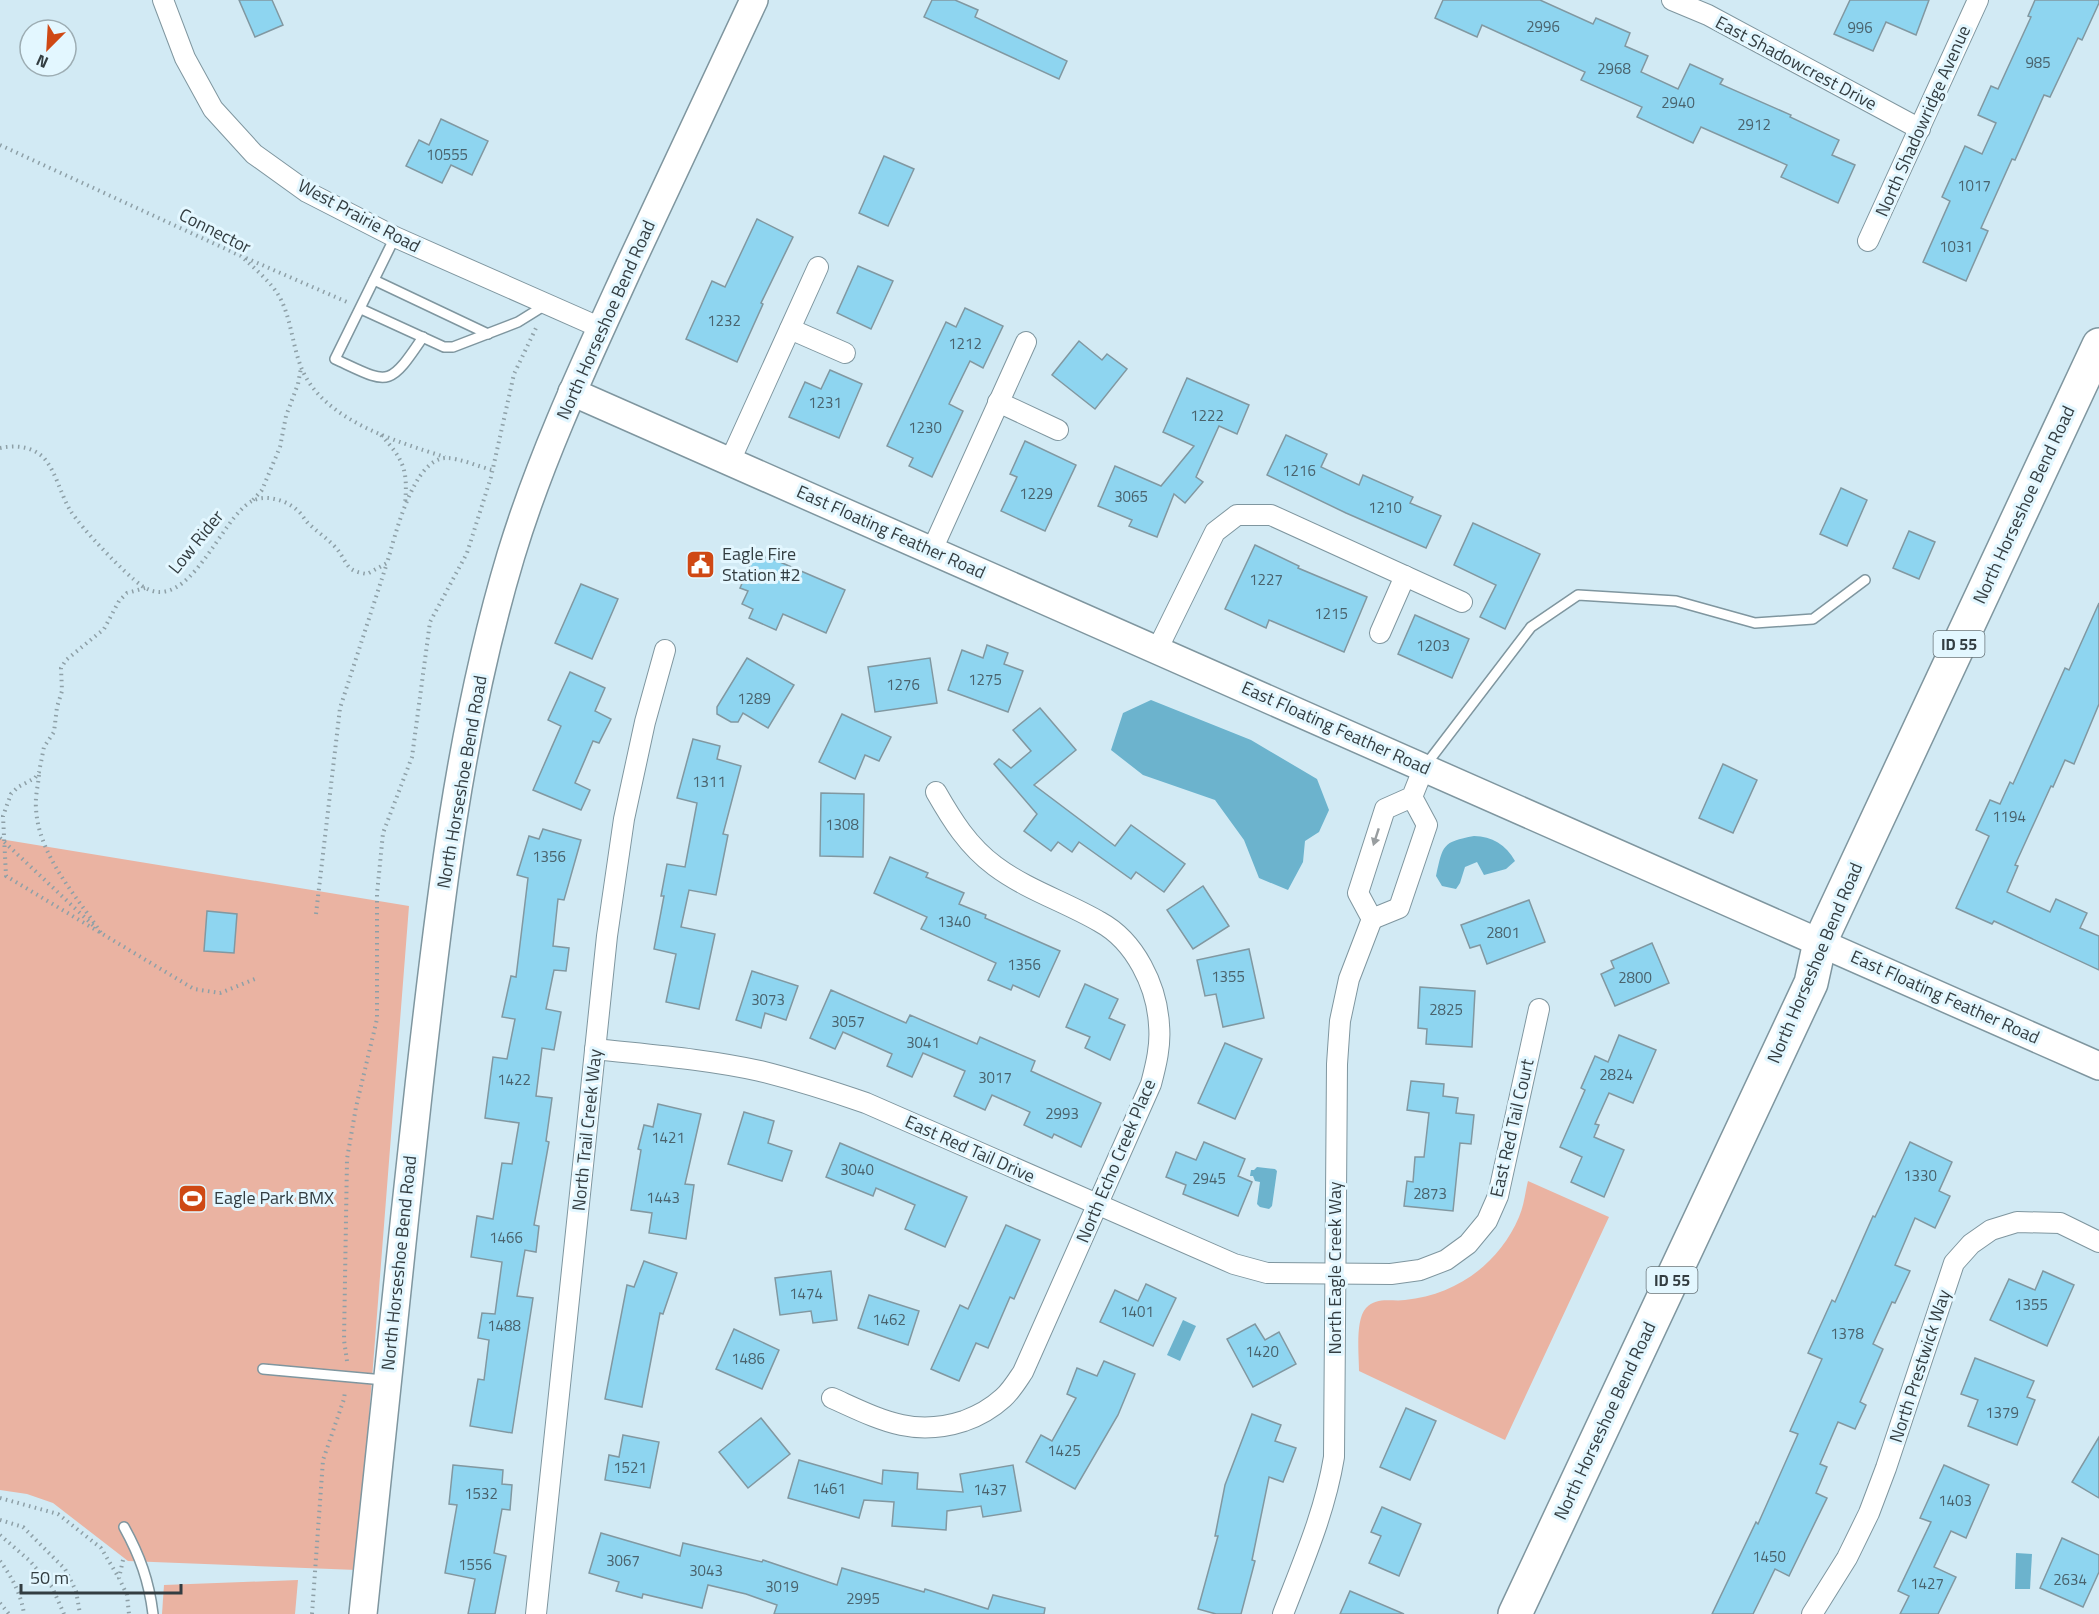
<svg xmlns="http://www.w3.org/2000/svg" width="2099" height="1614" viewBox="0 0 2099 1614" font-family="'Titillium Web',sans-serif">
<style>
.green{fill:#eab3a2}
.water{fill:#6cb3cd}
.building{fill:#8ed5f0;stroke:#8198a1;stroke-width:1.5}
.lines{fill:none;stroke-linecap:round;stroke-linejoin:round}
.lane-casing{stroke:#7f969f;stroke-width:12}
.street-casing{stroke:#7f969f;stroke-width:22}
.secondary-casing{stroke:#7f969f;stroke-width:30}
.highway-casing{stroke:#7f969f;stroke-width:36}
.path{stroke:#8ea0a7;stroke-width:4;stroke-dasharray:1.5 4.5;stroke-linecap:butt}
.lane{stroke:#fff;stroke-width:9}
.street{stroke:#fff;stroke-width:20}
.secondary{stroke:#fff;stroke-width:27}
.highway{stroke:#fff;stroke-width:33}
.oneway{fill:#999ea0}
.labels{text-anchor:middle;stroke-width:6;stroke-linejoin:round;paint-order:stroke}
.number-label{font-size:15px;fill:#4a636d}
.shield{fill:#e3f7ff;stroke:#68757a;stroke-width:1.5}
.shield-label{font-size:16px;font-weight:bold;fill:#333d41}
.street-label{font-size:18px;fill:#333d41;stroke:#e3f7ff}
.poi-label{font-size:18px;fill:#333d41;stroke:#e3f7ff;text-anchor:start}
</style>
<rect width="100%" height="100%" fill="#d2eaf4"/>
<!-- green -->
<g class="green">
<polygon points="0,839 409,906 357,1570 128,1561 53,1503 27,1494 0,1490"/>
<path d="M1528 1181 1609 1217 1505 1440 1359 1371C1359 1355 1355 1320 1366 1308 1377 1296 1392 1302 1405 1300 1456 1295 1499 1264 1519 1217 1524 1206 1525 1193 1528 1181Z"/>
<polygon points="298,1580 295,1614 162,1614 164,1585"/>
</g>
<!-- water -->
<g class="water">
<polygon points="1151,700 1251,740 1317,779 1329,810 1319,832 1305,841 1303,862 1288,890 1259,878 1244,840 1215,800 1143,775 1111,750 1123,713"/>
<path d="M1474 836C1492 836 1506 845 1515 861L1506 869 1484 875 1477 862 1465 867 1460 883 1456 889 1442 886 1436 876C1443 845 1442 842 1474 836Z"/>
<polygon points="1257,1167 1275,1169 1277,1171 1272,1206 1269,1209 1260,1207 1257,1204 1260,1182 1255,1181 1253,1176 1250,1176 1251,1170 1254,1170"/>
<polygon points="1183,1320 1196,1326 1180,1361 1167,1355"/>
<polygon points="2016,1553 2032,1554 2030,1589 2015,1589"/>
</g>
<!-- building -->
<g class="building">
<polygon points="239,0 272,0 283,25 255,37"/>
<polygon points="932,0 955,0 978,10 975,17 1067,61 1059,79 924,17"/>
<polygon points="1443,0 1540,0 1593,24 1596,18 1630,33 1625,46 1648,56 1641,72 1678,89 1690,64 1723,79 1720,84 1791,115 1790,117 1839,140 1832,155 1855,165 1838,203 1781,177 1787,165 1701,127 1693,143 1637,117 1642,107 1581,80 1585,72 1482,25 1477,37 1435,18"/>
<polygon points="1850,0 1929,0 1916,35 1886,22 1873,51 1834,34"/>
<polygon points="2035,0 2099,0 2099,3 2082,40 2078,38 2050,97 2044,95 2015,160 2012,159 1981,228 1988,231 1966,281 1923,262 1950,201 1942,197 1965,146 1982,154 1996,123 1978,115 1991,86 1998,89 2031,17 2028,16"/>
<polygon points="441,119 488,141 472,175 451,165 442,183 406,166 419,140 429,145"/>
<polygon points="884,156 914,169 888,226 859,213"/>
<polygon points="757,219 793,237 761,303 763,304 737,362 686,339 712,281 725,287"/>
<polygon points="858,266 893,281 871,329 837,313"/>
<polygon points="965,308 1003,326 983,368 970,361 949,404 963,411 932,477 909,466 913,458 887,446 946,322 956,327"/>
<polygon points="1079,341 1102,360 1107,354 1127,369 1095,409 1052,375"/>
<polygon points="830,370 862,384 839,438 789,417 805,382 821,389"/>
<polygon points="1187,378 1249,405 1237,434 1219,426 1196,477 1203,482 1185,503 1174,494 1157,537 1129,526 1132,520 1098,506 1115,466 1161,486 1194,446 1163,432"/>
<polygon points="1286,435 1327,454 1321,467 1359,485 1363,475 1413,497 1410,503 1441,516 1426,548 1346,513 1267,475"/>
<polygon points="1025,441 1076,465 1045,531 1001,511 1017,477 1010,474"/>
<polygon points="1841,488 1867,500 1847,546 1820,534"/>
<polygon points="1473,523 1540,554 1505,629 1480,617 1496,585 1454,565"/>
<polygon points="1909,531 1935,542 1919,579 1893,568"/>
<polygon points="1255,545 1299,566 1298,568 1367,597 1344,652 1269,620 1266,628 1225,609"/>
<polygon points="754,556 764,560 766,556 845,590 826,633 783,614 776,630 749,618 753,609 742,604 748,591 740,588"/>
<polygon points="581,584 618,599 592,659 555,643"/>
<polygon points="2099,603 2099,704 2074,764 2065,760 2053,787 2051,786 2015,865 2018,866 2007,892 2050,912 2056,899 2087,913 2080,928 2099,936 2099,970 1994,921 1992,924 1956,908 1989,836 1976,830 1990,800 2000,804 2010,782 2013,784 2065,668 2069,670"/>
<polygon points="1415,615 1469,639 1452,678 1398,654"/>
<polygon points="987,645 1008,653 1004,664 1023,671 1008,712 948,690 962,650 983,658"/>
<polygon points="747,658 794,685 768,728 743,713 738,722 731,722 717,714 717,707"/>
<polygon points="930,658 937,703 875,712 868,667"/>
<polygon points="570,672 605,688 595,711 611,719 599,743 593,741 575,783 590,790 581,810 533,790 561,726 548,720"/>
<polygon points="1040,708 1076,750 1034,785 1115,846 1131,825 1185,864 1164,892 1136,872 1131,879 1079,842 1072,852 1058,842 1051,851 1024,831 1037,814 994,764 999,759 1011,768 1031,751 1013,730"/>
<polygon points="842,714 891,737 879,761 865,755 855,779 819,762"/>
<polygon points="693,739 720,746 717,759 741,766 723,834 728,835 716,895 689,890 681,927 715,934 699,1009 666,1002 676,954 654,949 664,896 661,896 667,864 685,867 697,803 677,798"/>
<polygon points="1723,764 1757,780 1733,833 1699,818"/>
<polygon points="821,793 864,794 863,857 820,856"/>
<polygon points="543,829 581,840 564,900 558,899 553,946 569,948 566,971 554,970 546,1009 561,1012 554,1050 542,1048 536,1096 552,1098 546,1141 549,1142 534,1225 539,1226 536,1252 525,1250 517,1296 533,1298 512,1433 470,1426 478,1379 484,1380 489,1340 478,1338 482,1313 495,1314 502,1262 471,1257 477,1216 493,1219 502,1163 512,1164 519,1123 485,1118 493,1057 507,1059 515,1019 502,1017 511,976 516,977 528,878 517,875 529,836 539,839"/>
<polygon points="890,857 928,873 926,877 964,893 959,904 986,915 985,918 1060,951 1039,997 1013,985 1011,990 988,980 996,963 921,929 927,917 874,893"/>
<polygon points="1203,886 1229,926 1193,949 1167,910"/>
<polygon points="1529,900 1545,942 1487,964 1480,945 1470,948 1461,925"/>
<polygon points="207,911 237,914 234,953 204,951"/>
<polygon points="1652,943 1669,983 1615,1006 1601,974 1614,968 1611,961"/>
<polygon points="1249,949 1264,1018 1223,1027 1216,994 1205,996 1197,960"/>
<polygon points="752,971 798,986 786,1020 765,1013 761,1028 736,1020"/>
<polygon points="1085,984 1118,999 1109,1018 1125,1025 1110,1060 1085,1048 1090,1037 1066,1027"/>
<polygon points="1420,987 1475,991 1472,1047 1426,1044 1427,1029 1418,1028"/>
<polygon points="831,990 906,1023 910,1015 977,1044 980,1037 1035,1061 1031,1071 1101,1103 1081,1147 1054,1134 1052,1138 1024,1125 1030,1112 992,1095 985,1110 954,1096 965,1071 923,1053 912,1077 887,1066 892,1054 843,1032 835,1049 810,1038"/>
<polygon points="1619,1035 1656,1050 1633,1103 1609,1093 1595,1124 1599,1125 1594,1137 1624,1150 1604,1197 1571,1182 1582,1157 1560,1147 1585,1090 1581,1088 1595,1056 1608,1062"/>
<polygon points="1225,1043 1262,1059 1235,1119 1198,1103"/>
<polygon points="1411,1081 1444,1084 1443,1096 1458,1098 1456,1113 1474,1115 1471,1144 1460,1143 1453,1211 1404,1206 1407,1181 1413,1182 1415,1157 1424,1157 1429,1113 1407,1110"/>
<polygon points="658,1104 701,1114 685,1184 694,1185 686,1239 649,1233 652,1213 631,1210 641,1150 638,1149 644,1125 653,1127"/>
<polygon points="744,1112 774,1121 768,1143 792,1151 782,1181 728,1164"/>
<polygon points="1204,1142 1245,1159 1238,1176 1252,1182 1238,1216 1183,1194 1186,1185 1166,1177 1176,1152 1196,1160"/>
<polygon points="1910,1142 1952,1162 1939,1191 1950,1196 1935,1228 1915,1218 1895,1265 1910,1271 1895,1303 1892,1302 1873,1344 1883,1349 1860,1402 1866,1405 1855,1429 1838,1422 1820,1464 1827,1467 1816,1493 1827,1498 1789,1576 1775,1569 1753,1614 1712,1614 1756,1522 1758,1524 1798,1434 1790,1431 1822,1359 1808,1353 1832,1300 1835,1302 1873,1216 1875,1217"/>
<polygon points="840,1143 967,1197 945,1247 905,1229 915,1205 876,1188 873,1196 826,1177"/>
<polygon points="1006,1225 1040,1240 1014,1299 1010,1297 988,1348 976,1343 959,1381 931,1369 960,1305 968,1309"/>
<polygon points="644,1261 677,1273 663,1314 660,1313 642,1407 605,1399 627,1285 634,1287"/>
<polygon points="831,1271 837,1320 813,1323 811,1311 780,1315 775,1278"/>
<polygon points="2043,1271 2074,1285 2047,1346 1990,1320 2009,1279 2035,1290"/>
<polygon points="1146,1284 1176,1298 1153,1346 1100,1322 1115,1290 1138,1301"/>
<polygon points="869,1295 919,1311 908,1345 858,1328"/>
<polygon points="1255,1324 1265,1340 1279,1332 1296,1364 1253,1387 1227,1339"/>
<polygon points="734,1329 779,1350 762,1389 716,1369"/>
<polygon points="1975,1358 2034,1381 2027,1397 2035,1400 2017,1445 1968,1426 1978,1400 1961,1394"/>
<polygon points="1104,1361 1135,1374 1118,1415 1075,1489 1026,1462 1041,1435 1052,1441 1076,1398 1067,1394 1077,1368 1097,1376"/>
<polygon points="1406,1408 1436,1421 1410,1480 1380,1467"/>
<polygon points="1252,1414 1281,1425 1275,1441 1296,1448 1283,1482 1269,1477 1252,1560 1255,1561 1241,1614 1216,1614 1198,1609 1218,1536 1215,1536 1225,1485"/>
<polygon points="761,1418 790,1454 748,1488 719,1452"/>
<polygon points="623,1435 659,1442 650,1488 605,1480 609,1455 619,1457"/>
<polygon points="2099,1437 2099,1498 2072,1482"/>
<polygon points="799,1460 882,1484 883,1470 918,1473 917,1489 963,1492 960,1474 1013,1465 1021,1511 983,1517 981,1506 947,1511 946,1530 892,1526 894,1502 864,1500 859,1518 788,1498"/>
<polygon points="453,1465 503,1470 502,1484 512,1485 510,1510 502,1509 494,1553 506,1556 495,1614 468,1614 475,1579 445,1573 457,1505 449,1504"/>
<polygon points="1944,1465 1989,1485 1966,1538 1951,1531 1934,1567 1956,1577 1938,1614 1900,1614 1909,1596 1898,1591 1931,1522 1920,1518"/>
<polygon points="1382,1507 1421,1524 1399,1576 1369,1563 1381,1536 1371,1532"/>
<polygon points="601,1533 680,1556 683,1543 762,1562 763,1560 837,1585 842,1568 924,1592 925,1589 988,1609 993,1595 1045,1608 1044,1614 774,1614 777,1605 746,1594 708,1585 702,1608 643,1594 642,1598 616,1591 619,1582 589,1573"/>
<polygon points="2062,1538 2099,1555 2099,1572 2083,1607 2040,1588"/>
<polygon points="1350,1591 1404,1614 1340,1614"/>
</g>
<g class="lines">
<defs>
<g id="lane">
<path d="M395 237 335 359C389 384 388 389 423 337"/>
<polyline points="374,280 488,334"/>
<polyline points="361,309 444,347 453,347 518,322 547,304"/>
<polyline points="1425,766 1531,627 1578,595 1676,601 1755,623 1813,619 1865,580"/>
<polyline points="263,1369 384,1380"/>
<path d="M124 1527C140 1556 149 1581 153 1614"/>
</g>
<g id="street">
<polyline points="163,0 185,58 213,109 254,154 307,192 395,237 601,328"/>
<polyline points="1672,0 1708,15 1920,129"/>
<polyline points="1868,241 1978,0"/>
<polyline points="790,329 845,353"/>
<polyline points="998,402 1058,430"/>
<polyline points="730,461 818,267"/>
<polyline points="932,550 1026,342"/>
<polyline points="1380,633 1405,576"/>
<polyline points="1157,650 1215,532 1237,515 1271,515 1462,602"/>
<polyline points="1412,797 1427,825 1399,908 1372,919 1358,893 1385,809 1412,797 1424,767"/>
<path d="M595 1049C650 1055 706 1059 760 1071 796 1080 831 1091 866 1103L1234 1264 1267 1273 1391 1274 1420 1270 1446 1260 1468 1244 1487 1221 1498 1196 1539 1009"/>
<path d="M832 1398C879 1419 912 1438 964 1421 978 1416 992 1408 1003 1398 1011 1391 1017 1381 1023 1372L1151 1084C1156 1065 1161 1045 1159 1025 1157 986 1135 941 1100 922 1066 902 1027 890 995 866 968 846 952 820 936 792"/>
<polyline points="536,1614 607,936 624,819 645,722 665,650"/>
<path d="M1283 1614C1303 1562 1325 1512 1334 1457L1337 1064 1340 1021 1349 979 1372 919"/>
<polyline points="1812,1614 1847,1558 1869,1513 1886,1468 1954,1263 1971,1244 1991,1230 2017,1222 2060,1223 2099,1242"/>
</g>
<g id="secondary">
<polyline points="572,392 2099,1066"/>
<path d="M363 1614C380 1438 400 1262 419 1086 439 908 459 728 511 555 541 456 586 361 629 267 671 178 713 89 754 0"/>
</g>
<polyline id="highway" points="1515,1614 1811,983 1820,942 2099,345"/>
</defs>
<!-- lane casing -->
<use href="#lane" class="lane-casing"/>
<!-- street casing -->
<use href="#street" class="street-casing"/>
<!-- secondary casing -->
<use href="#secondary" class="secondary-casing"/>
<!-- highway casing -->
<use href="#highway" class="highway-casing"/>
<!-- path -->
<g class="path">
<path d="M0 145 241 256C254 268 270 281 279 296 291 317 292 344 301 367 322 420 395 441 445 457"/>
<polyline points="246,258 347,302"/>
<path d="M381 435C404 460 408 470 405 504"/>
<path d="M0 448C15 445 31 446 43 457 56 471 60 493 70 510 81 528 125 574 142 586 189 617 220 518 252 501 266 494 287 500 298 511 303 515 305 521 310 525 319 533 329 540 337 549 342 555 345 563 350 568 355 572 361 573 367 574L387 563C395 537 413 457 447 458 459 458 480 467 492 470"/>
<polyline points="253,500 262,490 280,447 286,416 298,384 301,368"/>
<polyline points="145,588 127,593 119,601 104,629 66,660 61,668 62,691 57,707 54,732 44,747 39,772 35,778 18,787 11,794 3,816 6,876 194,989 220,993 255,979"/>
<path d="M39 775C38 786 35 797 36 808 38 855 76 895 101 933"/>
<polyline points="0,838 96,928"/>
<polyline points="316,914 340,708 387,563"/>
<polyline points="347,1361 344,1340 347,1159 356,1107 377,1019 377,894 383,833 412,757 430,622 467,553 491,477 514,374 536,328"/>
<polyline points="0,1498 58,1514 101,1548 119,1578"/>
<polyline points="0,1520 23,1527 65,1569 76,1591 80,1614"/>
<polyline points="0,1535 30,1561 52,1587 64,1614"/>
<polyline points="123,1560 119,1578 127,1595 129,1614"/>
<path d="M0 1561C12 1577 21 1594 24 1614"/>
<polyline points="0,1603 9,1614"/>
<polyline points="312,1614 323,1460 344,1399 345,1391"/>
</g>
<!-- lane -->
<use href="#lane" class="lane"/>
<!-- street -->
<use href="#street" class="street"/>
<!-- secondary -->
<use href="#secondary" class="secondary"/>
<!-- highway -->
<use href="#highway" class="highway"/>
</g>
<!-- one-way arrows -->
<defs><path id="oneway-solid" d="M-6-.8H1V-3.2L6.5 0L1 3.2V.8H-6Z" transform="scale(1.5)"/></defs>
<use class="oneway" href="#oneway-solid" transform="translate(1376 837) rotate(108)"/>
<!-- icons -->
<defs>
<symbol id="civic-square" viewBox="-11 -11 22 22"><rect x="-9" y="-9" width="18" height="18" rx="4" fill="#cf4814" stroke="#e3f7ff"/><path d="M-.6-6.5H3V-4.5H.6V-3L4-1V1h2V6H-6V1h2V-1L-.6-3ZM-1.2 2.5V6h2.4V2.5Z" fill="#fff"/></symbol>
<symbol id="stadium-square" viewBox="-11 -11 22 22"><rect x="-9" y="-9" width="18" height="18" rx="4" fill="#cf4814" stroke="#e3f7ff"/><path d="M0-5a6.5 5 0 1 0 0 10a6.5 5 0 1 0 0-10ZM-3.5-1.8h7v3.6h-7Z" fill="#fff"/></symbol>
</defs>
<g fill-rule="evenodd">
<use href="#civic-square" x="684" y="548" width="33" height="33"/>
<use href="#stadium-square" x="176" y="1182" width="33" height="33"/>
</g>
<g class="labels">
<!-- number labels -->
<g class="number-label">
<text x="1543" y="32">2996</text>
<text x="1860" y="33">996</text>
<text x="2038" y="68">985</text>
<text x="1614" y="74">2968</text>
<text x="1678" y="108">2940</text>
<text x="1754" y="130">2912</text>
<text x="447" y="160">10555</text>
<text x="1974" y="191">1017</text>
<text x="1956" y="252">1031</text>
<text x="724" y="326">1232</text>
<text x="965" y="349">1212</text>
<text x="825" y="408">1231</text>
<text x="1207" y="421">1222</text>
<text x="925" y="433">1230</text>
<text x="1299" y="476">1216</text>
<text x="1036" y="499">1229</text>
<text x="1131" y="502">3065</text>
<text x="1385" y="513">1210</text>
<text x="1266" y="585">1227</text>
<text x="1331" y="619">1215</text>
<text x="1433" y="651">1203</text>
<text x="985" y="685">1275</text>
<text x="903" y="690">1276</text>
<text x="754" y="704">1289</text>
<text x="709" y="787">1311</text>
<text x="2009" y="822">1194</text>
<text x="842" y="830">1308</text>
<text x="549" y="862">1356</text>
<text x="954" y="927">1340</text>
<text x="1503" y="938">2801</text>
<text x="1024" y="970">1356</text>
<text x="1228" y="982">1355</text>
<text x="1635" y="983">2800</text>
<text x="768" y="1005">3073</text>
<text x="1446" y="1015">2825</text>
<text x="848" y="1027">3057</text>
<text x="923" y="1048">3041</text>
<text x="1616" y="1080">2824</text>
<text x="995" y="1083">3017</text>
<text x="514" y="1085">1422</text>
<text x="1062" y="1119">2993</text>
<text x="668" y="1143">1421</text>
<text x="857" y="1175">3040</text>
<text x="1920" y="1181">1330</text>
<text x="1209" y="1184">2945</text>
<text x="1430" y="1199">2873</text>
<text x="663" y="1203">1443</text>
<text x="506" y="1243">1466</text>
<text x="806" y="1299">1474</text>
<text x="2031" y="1310">1355</text>
<text x="1137" y="1317">1401</text>
<text x="889" y="1325">1462</text>
<text x="504" y="1331">1488</text>
<text x="1847" y="1339">1378</text>
<text x="1262" y="1357">1420</text>
<text x="748" y="1364">1486</text>
<text x="2002" y="1418">1379</text>
<text x="1064" y="1456">1425</text>
<text x="630" y="1473">1521</text>
<text x="829" y="1494">1461</text>
<text x="990" y="1495">1437</text>
<text x="481" y="1499">1532</text>
<text x="1955" y="1506">1403</text>
<text x="1769" y="1562">1450</text>
<text x="623" y="1566">3067</text>
<text x="475" y="1570">1556</text>
<text x="706" y="1576">3043</text>
<text x="2070" y="1585">2634</text>
<text x="1927" y="1589">1427</text>
<text x="782" y="1592">3019</text>
<text x="863" y="1604">2995</text>
</g>
<!-- shield labels -->
<g class="shield">
<rect x="1933.5" y="631" width="51" height="26" rx="4.5"/>
<rect x="1646.5" y="1267" width="51" height="26" rx="4.5"/>
</g>
<g class="shield-label">
<text x="1959" y="650">ID 55</text>
<text x="1672" y="1286">ID 55</text>
</g>
<!-- street labels -->
<g class="street-label">
<text transform="translate(1796 63) rotate(28)" y="6">East Shadowcrest Drive</text>
<text transform="translate(1923 121) rotate(-66)" y="6">North Shadowridge Avenue</text>
<text transform="translate(359 216) rotate(28)" y="6">West Prairie Road</text>
<text transform="translate(215 231) rotate(27)" y="6">Connector</text>
<text transform="translate(606 320) rotate(-66)" y="6">North Horseshoe Bend Road</text>
<text transform="translate(2024 505) rotate(-65)" y="6">North Horseshoe Bend Road</text>
<text transform="translate(891 532) rotate(24)" y="6">East Floating Feather Road</text>
<text transform="translate(196 542) rotate(-51)" y="6">Low Rider</text>
<text transform="translate(1336 728) rotate(24)" y="6">East Floating Feather Road</text>
<text transform="translate(462 782) rotate(-80)" y="6">North Horseshoe Bend Road</text>
<text transform="translate(1815 963) rotate(-67)" y="6">North Horseshoe Bend Road</text>
<text transform="translate(1945 997) rotate(24)" y="6">East Floating Feather Road</text>
<text transform="translate(1512 1128) rotate(-77)" y="6">East Red Tail Court</text>
<text transform="translate(587 1130) rotate(-84)" y="6">North Trail Creek Way</text>
<text transform="translate(970 1149) rotate(24)" y="6">East Red Tail Drive</text>
<text transform="translate(1116 1161) rotate(-67)" y="6">North Echo Creek Place</text>
<text transform="translate(399 1263) rotate(-84)" y="6">North Horseshoe Bend Road</text>
<text transform="translate(1335 1268) rotate(-90)" y="6">North Eagle Creek Way</text>
<text transform="translate(1920 1366) rotate(-72)" y="6">North Prestwick Way</text>
<text transform="translate(1605 1421) rotate(-65)" y="6">North Horseshoe Bend Road</text>
</g>
<!-- poi labels -->
<g class="poi-label">
<text x="722" y="560">Eagle Fire<tspan x="722" dy="21">Station #2</tspan></text>
<text x="214" y="1204">Eagle Park BMX</text>
</g>
</g>
<!-- north arrow -->
<g transform="translate(48 48) rotate(204)"><circle r="28" fill="#e3f7ff" stroke="#9dadb3" stroke-width="1.5"/>
<path d="M0-4.5L10 22L0 15L-10 22Z" fill="#cf4814"/>
<text y="-9" font-size="16" font-weight="bold" text-anchor="middle" fill="#333d41">N</text>
</g>
<!-- scale -->
<path d="M21 1584v9h160v-9" fill="none" stroke="#333d41" stroke-width="3"/>
<text x="30" y="1584" font-size="18" fill="#333d41" stroke="#e3f7ff" stroke-width="4.5" paint-order="stroke">50 m</text>
</svg>
